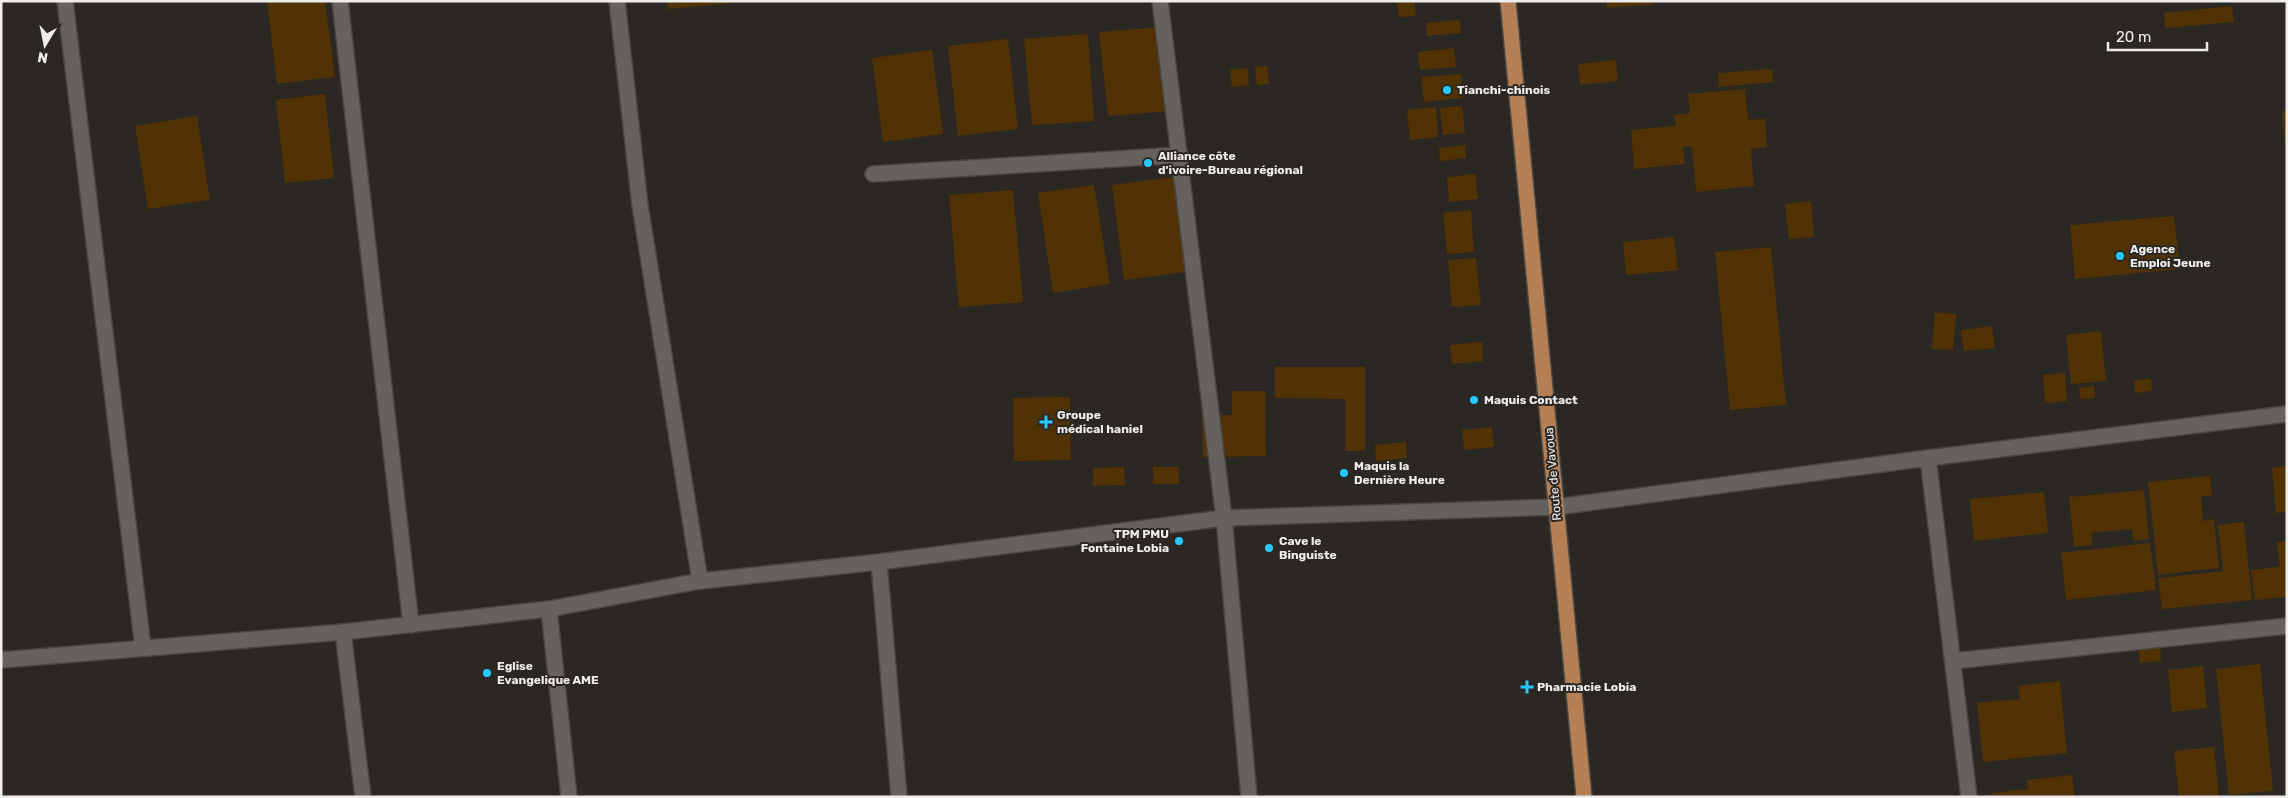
<svg xmlns="http://www.w3.org/2000/svg" width="2288" height="798" viewBox="0 0 2288 798" font-family="Rubik,sans-serif">
<style>
.building{fill:#503205}
.lines{fill:none;stroke-linecap:round;stroke-linejoin:round}
.street-casing{stroke:#484642;stroke-width:18}
.primary-casing{stroke:#484642;stroke-width:18}
.street{stroke:#65625e;stroke-width:15}
.primary{stroke:#b47f54;stroke-width:15}
.poi-dot{fill:#26c9fe;stroke:#2b2824;stroke-width:2}
.labels{text-anchor:middle;stroke-width:4;stroke-linejoin:round;paint-order:stroke}
.poi-label{font-size:12px;font-weight:bold;fill:#efedeb;stroke:#2b2824;text-anchor:start}
.street-label{font-size:12px;fill:#efedeb;stroke:#2b2824}
</style>
<rect width="100%" height="100%" fill="#2b2824"/>
<!-- building -->
<g class="building">
<polygon points="267,1 325,1 335,77 277,84"/>
<polygon points="667,1 733,1 733,3 668,9"/>
<polygon points="1397,1 1414,1 1416,16 1399,17"/>
<polygon points="1606,1 1654,1 1654,4 1607,8"/>
<polygon points="2232,6 2234,22 2165,28 2164,13"/>
<polygon points="1460,20 1461,33 1427,36 1426,23"/>
<polygon points="1162,27 1171,111 1108,116 1099,32"/>
<polygon points="1088,34 1094,121 1032,125 1024,39"/>
<polygon points="1008,39 1018,129 958,136 948,46"/>
<polygon points="1454,48 1456,67 1420,70 1418,52"/>
<polygon points="932,50 943,134 883,142 872,58"/>
<polygon points="1616,60 1618,81 1580,85 1578,64"/>
<polygon points="1267,66 1269,84 1257,85 1255,67"/>
<polygon points="1248,68 1249,85 1232,87 1230,70"/>
<polygon points="1772,69 1773,82 1719,87 1718,73"/>
<polygon points="1461,74 1463,98 1424,102 1421,77"/>
<polygon points="1745,89 1748,120 1765,119 1767,147 1751,149 1754,186 1696,192 1692,147 1683,147 1685,164 1634,169 1631,130 1676,126 1674,115 1690,113 1688,94"/>
<polygon points="325,94 334,178 285,183 276,100"/>
<polygon points="1462,106 1465,133 1443,135 1440,108"/>
<polygon points="1436,107 1438,137 1410,140 1407,110"/>
<polygon points="2282,111 2287,111 2287,145 2285,145"/>
<polygon points="197,116 210,200 148,209 135,126"/>
<polygon points="1465,145 1466,158 1440,161 1439,148"/>
<polygon points="1475,174 1478,199 1449,202 1447,177"/>
<polygon points="1174,177 1186,272 1124,280 1112,185"/>
<polygon points="1094,185 1110,284 1053,293 1038,193"/>
<polygon points="1013,190 1023,302 959,307 949,195"/>
<polygon points="1811,201 1814,237 1789,239 1785,204"/>
<polygon points="1471,210 1474,252 1447,254 1443,213"/>
<polygon points="2174,216 2180,269 2075,279 2070,225"/>
<polygon points="1674,237 1678,270 1626,275 1623,242"/>
<polygon points="1771,247 1786,405 1730,410 1715,252"/>
<polygon points="1476,258 1481,305 1452,307 1448,260"/>
<polygon points="1935,312 1956,314 1953,350 1932,349"/>
<polygon points="1992,326 1995,348 1964,351 1961,330"/>
<polygon points="2101,331 2106,381 2071,384 2066,335"/>
<polygon points="1482,342 1483,361 1452,364 1450,345"/>
<polygon points="1275,367 1365,367 1365,451 1345,451 1345,399 1275,398"/>
<polygon points="2065,373 2067,401 2045,403 2043,375"/>
<polygon points="2151,379 2152,391 2135,393 2134,380"/>
<polygon points="2094,386 2095,398 2080,399 2079,388"/>
<polygon points="1232,391 1265,391 1266,456 1203,457 1202,416 1232,415"/>
<polygon points="1070,397 1071,460 1014,461 1013,398"/>
<polygon points="1492,427 1494,447 1464,450 1462,430"/>
<polygon points="1406,442 1407,458 1376,461 1375,445"/>
<polygon points="2287,466 2287,512 2276,513 2272,468"/>
<polygon points="1124,467 1125,485 1093,486 1093,468"/>
<rect x="1153" y="467" width="26" height="17"/>
<polygon points="2210,476 2212,495 2201,496 2203,521 2214,519 2219,568 2158,575 2148,482"/>
<polygon points="2144,490 2149,539 2133,541 2132,529 2091,533 2093,545 2074,547 2069,497"/>
<polygon points="2044,492 2048,533 1974,541 1970,499"/>
<polygon points="2244,522 2252,600 2162,609 2158,578 2223,571 2218,525"/>
<polygon points="2287,541 2287,597 2255,600 2251,570 2280,567 2277,542"/>
<polygon points="2150,543 2156,590 2066,600 2061,553"/>
<polygon points="2160,643 2161,661 2140,663 2138,645"/>
<polygon points="2260,664 2273,791 2229,795 2216,669"/>
<polygon points="2203,666 2207,708 2172,712 2168,670"/>
<polygon points="2060,681 2067,753 1983,762 1977,703 2020,699 2018,686"/>
<polygon points="2214,747 2219,797 2179,797 2174,751"/>
<polygon points="2072,775 2075,797 1993,797 1992,793 2028,789 2027,780"/>
</g>
<g class="lines">
<defs>
<g id="street">
<polyline points="65,1 143,648"/>
<polyline points="340,1 411,625"/>
<polyline points="617,1 640,205 700,581"/>
<polyline points="1160,1 1224,518 1249,797"/>
<polyline points="873,174 1180,155"/>
<polyline points="1928,458 1969,797"/>
<polyline points="879,562 899,797"/>
<polyline points="549,609 569,797"/>
<polyline points="343,632 363,797"/>
<polyline points="1,660 343,632 549,609 700,581 879,562 1224,518 1556,507 1928,458 2287,414"/>
<polyline points="1953,661 2287,626"/>
</g>
<polyline id="primary" points="1508,1 1584,797"/>
</defs>
<!-- street casing -->
<use href="#street" class="street-casing"/>
<!-- primary casing -->
<use href="#primary" class="primary-casing"/>
<!-- street -->
<use href="#street" class="street"/>
<!-- primary -->
<use href="#primary" class="primary"/>
</g>
<!-- markers -->
<g class="poi-dot">
<circle cx="1447" cy="90" r="5"/>
<circle cx="1148" cy="163" r="5"/>
<circle cx="2120" cy="256" r="5"/>
<circle cx="1474" cy="400" r="5"/>
<path d="M1043.5 414.5h5v5h5v5h-5v5h-5v-5h-5v-5h5z"/>
<circle cx="1344" cy="473" r="5"/>
<circle cx="1179" cy="541" r="5"/>
<circle cx="1269" cy="548" r="5"/>
<circle cx="487" cy="673" r="5"/>
<path d="M1524.5 679.5h5v5h5v5h-5v5h-5v-5h-5v-5h5z"/>
</g>
<g class="labels">
<!-- poi labels -->
<g class="poi-label">
<text x="1457" y="94">Tianchi-chinois</text>
<text x="1158" y="160">Alliance côte<tspan x="1158" dy="14">d'ivoire-Bureau régional</tspan></text>
<text x="2130" y="253">Agence<tspan x="2130" dy="14">Emploi Jeune</tspan></text>
<text x="1484" y="404">Maquis Contact</text>
<text x="1057" y="419">Groupe<tspan x="1057" dy="14">médical haniel</tspan></text>
<text x="1354" y="470">Maquis la<tspan x="1354" dy="14">Dernière Heure</tspan></text>
<text x="1169" y="538" text-anchor="end">TPM PMU<tspan x="1169" dy="14">Fontaine Lobia</tspan></text>
<text x="1279" y="545">Cave le<tspan x="1279" dy="14">Binguiste</tspan></text>
<text x="497" y="670">Eglise<tspan x="497" dy="14">Evangelique AME</tspan></text>
<text x="1537" y="691">Pharmacie Lobia</text>
</g>
<!-- street labels -->
<g class="street-label">
<text transform="translate(1553 474) rotate(-95)" y="4">Route de Vavoua</text>
</g>
</g>
<!-- border -->
<rect width="2288" height="798" fill="none" stroke="#efedeb" stroke-width="5"/>
<!-- north arrow -->
<g transform="translate(45 45) rotate(190)" stroke="#2b2824" stroke-width="4" paint-order="stroke">
<path d="M0-4L9 19L0 12L-9 19Z" fill="#efedeb"/>
<text y="-8" font-size="14" font-weight="bold" text-anchor="middle" fill="#efedeb">N</text>
</g>
<!-- scale -->
<path d="M2108 42v8h99v-8" fill="none" stroke="#efedeb" stroke-width="2.5"/>
<text x="2116" y="42" font-size="15" fill="#efedeb" stroke="#2b2824" stroke-width="4" paint-order="stroke">20 m</text>
</svg>
